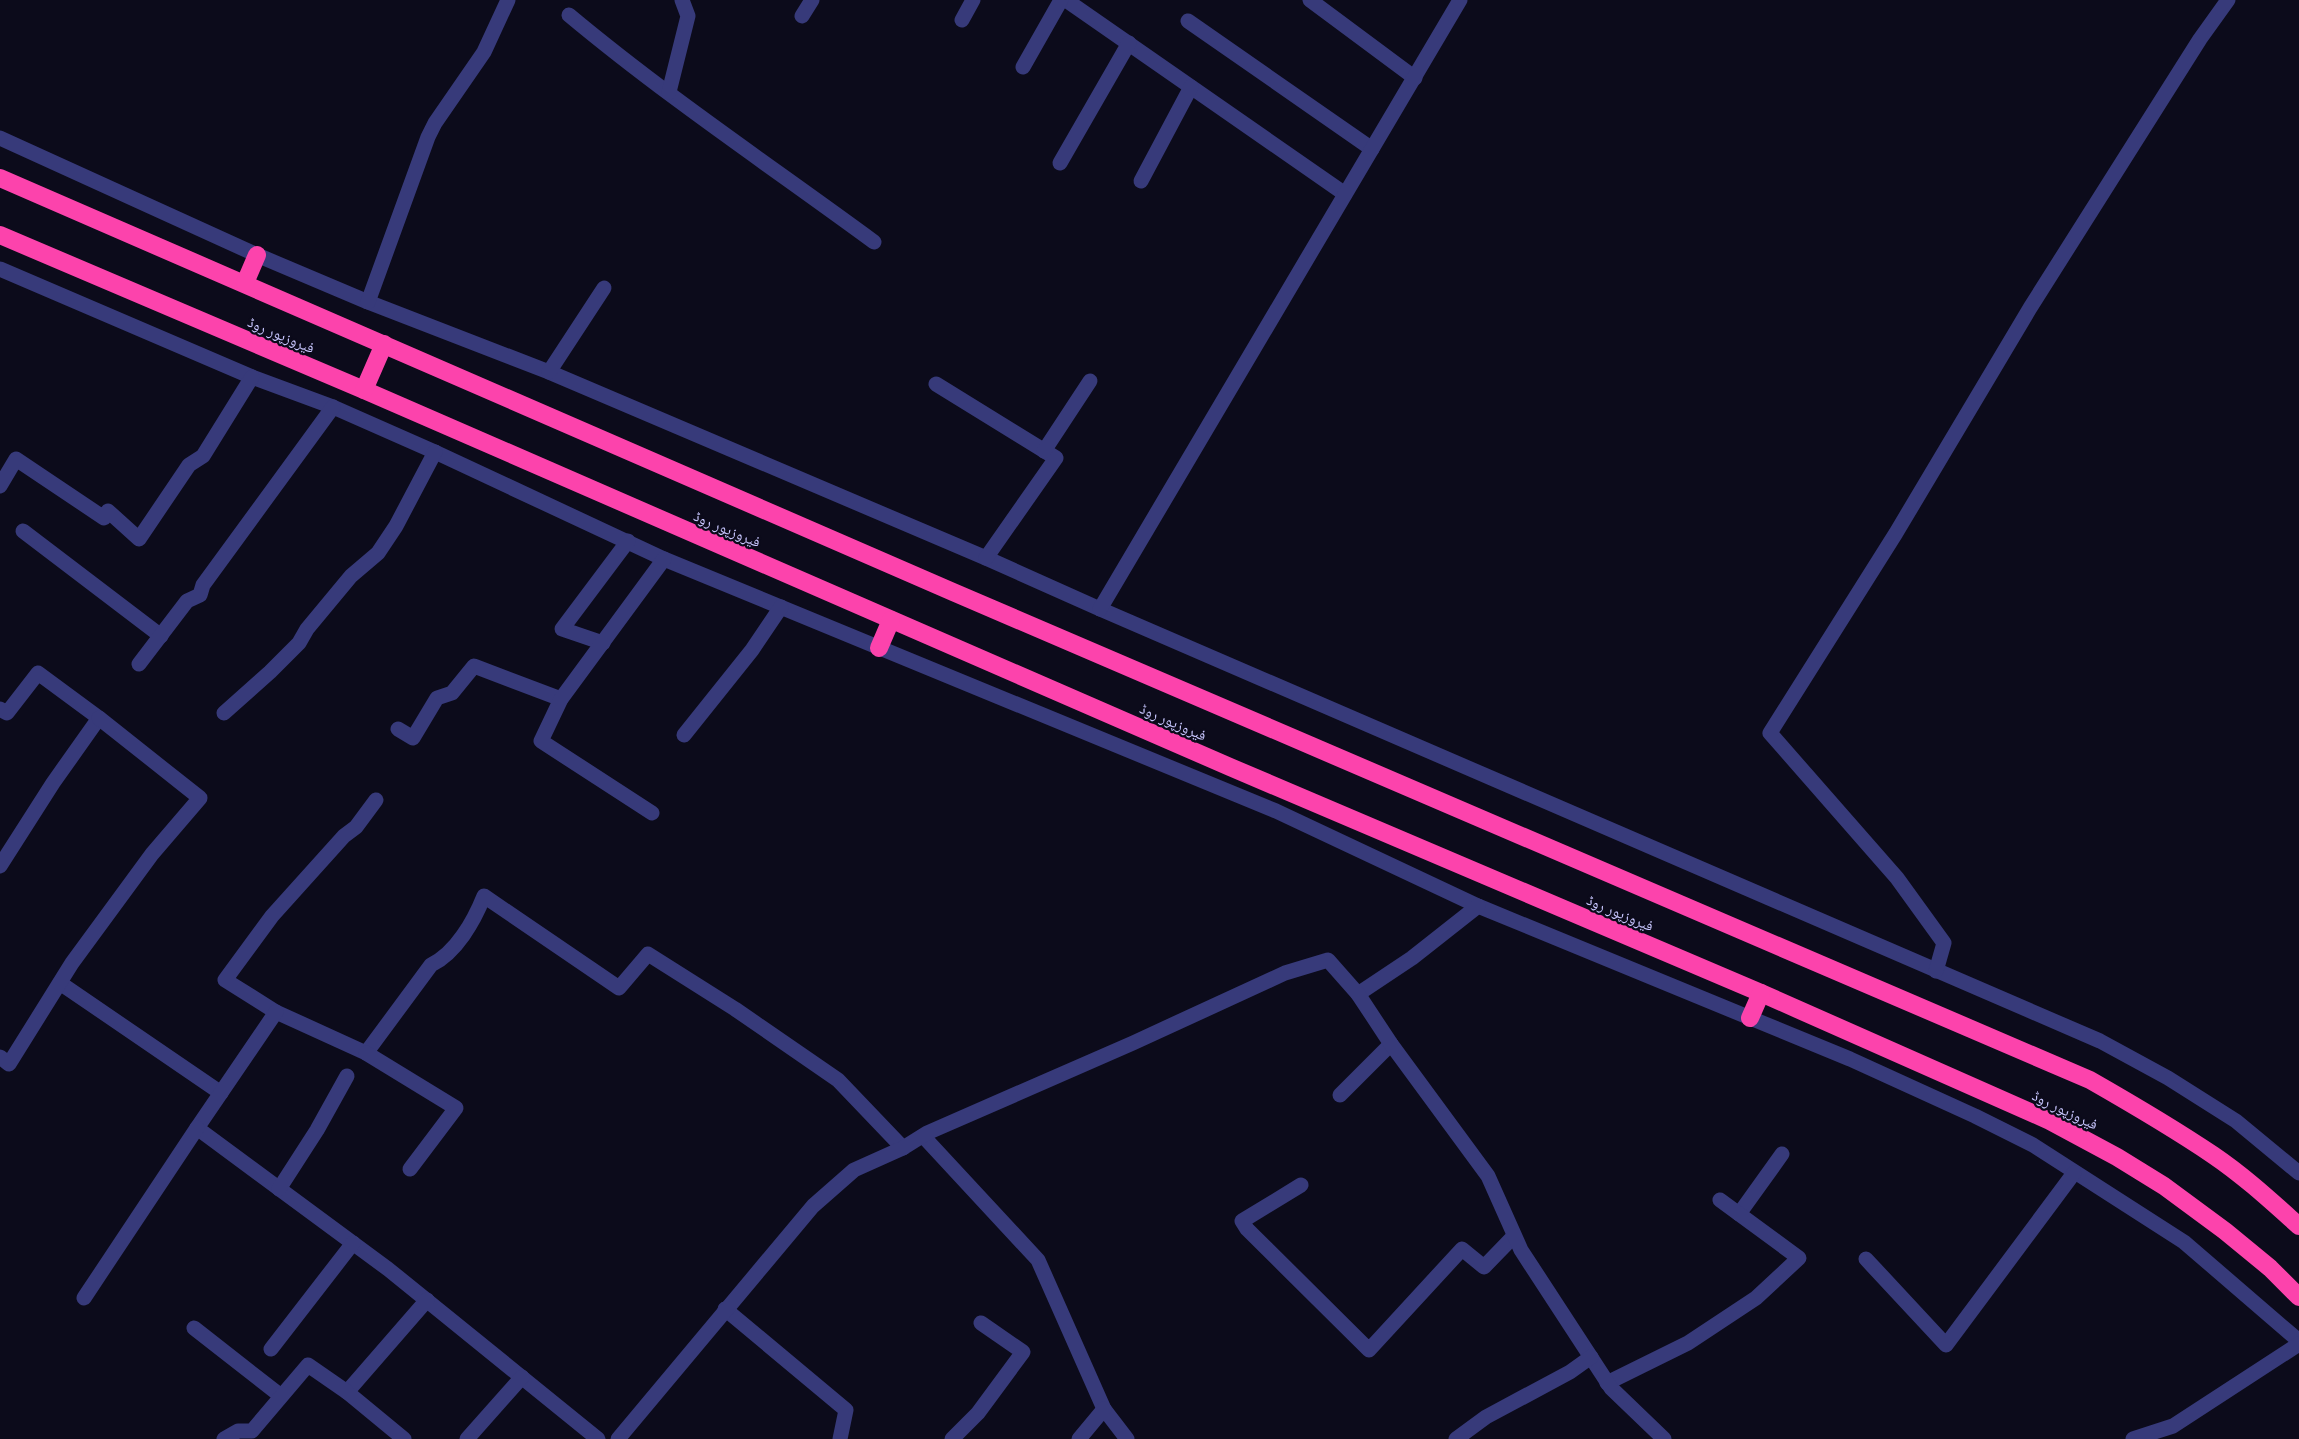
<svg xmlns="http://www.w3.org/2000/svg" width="2299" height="1439" viewBox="0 0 2299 1439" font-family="Ubuntu,'Noto Naskh Arabic',sans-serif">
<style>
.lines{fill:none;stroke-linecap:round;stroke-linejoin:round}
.minor{stroke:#373a7a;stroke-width:15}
.highway{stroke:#fc43ac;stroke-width:18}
.labels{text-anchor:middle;stroke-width:4.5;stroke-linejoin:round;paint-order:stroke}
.street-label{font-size:15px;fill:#c8c6fe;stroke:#0c0b1b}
</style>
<rect width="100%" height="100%" fill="#0c0b1b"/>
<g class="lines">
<!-- minor -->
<g class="minor">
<polyline points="1066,0 1345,194"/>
<polyline points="1310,0 1415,78"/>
<path d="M569 15C666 96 772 167 874 242"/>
<polyline points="802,16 812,0"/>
<polyline points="962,20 973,0"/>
<polyline points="1188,21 1372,149"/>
<polyline points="1023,67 1061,0"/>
<polyline points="669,92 688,16 682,0"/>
<polyline points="0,138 257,255 368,302 549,372 986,558 1100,609 2100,1041 2168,1078 2236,1121 2299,1173"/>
<polyline points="1060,163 1129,43"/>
<polyline points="1141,181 1191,87"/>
<polyline points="0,269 252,377 333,407 435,452 664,559 1276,811 1478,906 1850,1059 1975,1116 2033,1145 2184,1242 2299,1341"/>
<polyline points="368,302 428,137 435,123 484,52 508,0"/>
<polyline points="549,372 604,288"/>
<polyline points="936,384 1056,458 986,558"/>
<polyline points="1044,451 1090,381"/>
<polyline points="0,486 16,459 104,518 108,511 139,539 189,465 203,456 252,377"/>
<polyline points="23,531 161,636"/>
<polyline points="1100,609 1460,0"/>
<polyline points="603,643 562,629 628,541"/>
<polyline points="139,664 187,601 200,595 203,585 333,407"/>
<polyline points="0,709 7,713 38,673 99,718 53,783 0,866"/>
<polyline points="224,713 270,672 299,643 307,629 351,576 378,553 396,526 435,452"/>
<polyline points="398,729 413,738 437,698 452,693 474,666 561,699"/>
<polyline points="684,735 752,650 781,607"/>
<path d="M376 800 356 827 344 836 272 916 225 980 276 1012 366 1053 431 965C456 953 474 921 484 896L619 988 648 954 735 1009 838 1080 903 1148"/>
<polyline points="652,813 541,741 561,699 664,559"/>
<polyline points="1936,971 1944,943 1897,878 1770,733 1896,533 2030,308 2200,39 2228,0"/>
<polyline points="60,983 221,1093"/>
<polyline points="1358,994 1412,958 1478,906"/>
<polyline points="276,1012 197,1128 388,1269 598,1439"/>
<polyline points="366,1053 456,1108 410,1169"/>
<polyline points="0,1057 9,1064 72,963 152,854 200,798 99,718"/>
<polyline points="1340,1095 1391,1044"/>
<polyline points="923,1136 1038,1260 1104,1409 1127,1439"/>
<polyline points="1301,1185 1242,1221 1247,1229 1369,1350 1462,1249 1484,1267 1514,1236"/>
<polyline points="279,1189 317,1130 347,1076"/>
<polyline points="1739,1214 1782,1154"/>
<polyline points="1866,1259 1946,1345 2074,1173"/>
<polyline points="84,1298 197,1128"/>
<polyline points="725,1309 846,1410 840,1439"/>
<polyline points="194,1328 281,1396"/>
<polyline points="271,1349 353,1243"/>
<polyline points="1607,1383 1688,1343 1756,1298 1799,1258 1720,1200"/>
<polyline points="347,1392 427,1300"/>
<polyline points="224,1439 238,1431 252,1431 308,1365 347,1392 404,1439"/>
<polyline points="467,1439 522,1377"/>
<polyline points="618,1439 813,1206 854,1170 903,1148 927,1133 1133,1043 1285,973 1328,960 1358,994 1391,1044 1488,1176 1521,1250 1611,1388 1664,1439"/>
<polyline points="952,1439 978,1413 1023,1352 981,1323"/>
<polyline points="1079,1439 1104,1409"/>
<polyline points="1456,1439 1486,1417 1570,1372 1591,1357"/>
<polyline points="2133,1439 2173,1426 2299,1344"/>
</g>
<!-- highway -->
<g class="highway">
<path d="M0 178 953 592 2090 1080C2132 1104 2173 1128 2213 1155 2244 1176 2271 1201 2299 1226"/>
<polyline points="0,235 364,390 1230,767 1761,993 2050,1121 2117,1157 2164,1186 2225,1231 2270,1268 2299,1297"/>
<polyline points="245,283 257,255"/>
<polyline points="364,390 384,344"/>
<polyline points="879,648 891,620"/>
<polyline points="1750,1018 1761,993"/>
</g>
</g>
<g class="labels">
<!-- street labels -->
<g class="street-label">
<text transform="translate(281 335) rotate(23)" y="5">فیروزپور روڈ</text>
<text transform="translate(727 529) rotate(23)" y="5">فیروزپور روڈ</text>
<text transform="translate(1173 722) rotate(24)" y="5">فیروزپور روڈ</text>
<text transform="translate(1620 913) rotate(23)" y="5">فیروزپور روڈ</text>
<text transform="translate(2065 1110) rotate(26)" y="5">فیروزپور روڈ</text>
</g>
</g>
</svg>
